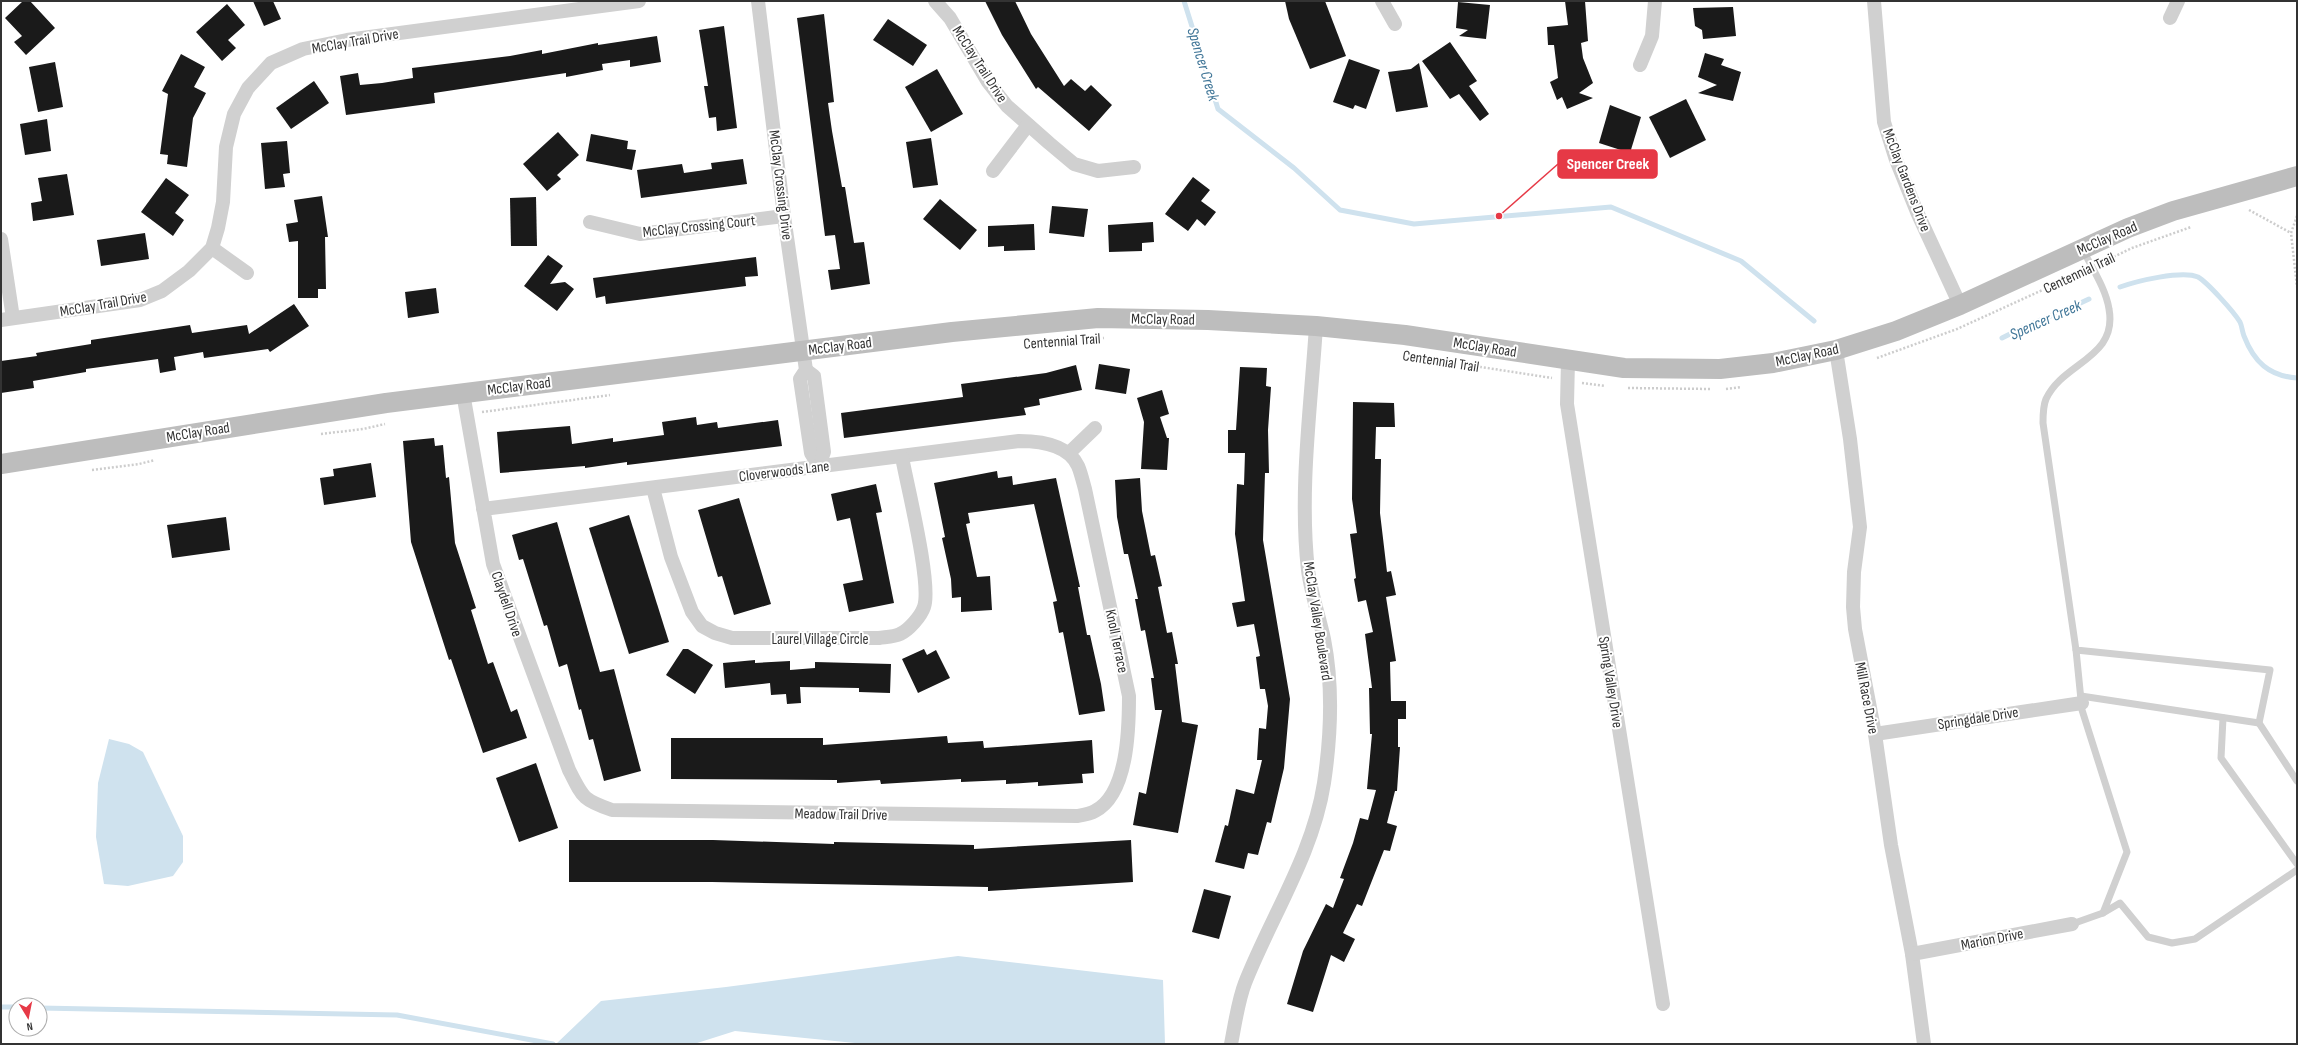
<svg xmlns="http://www.w3.org/2000/svg" width="2298" height="1045" viewBox="0 0 2298 1045" font-family="'Sofia Sans Condensed',sans-serif">
<style>
.water{fill:#cfe2ee}
.lines{fill:none;stroke-linecap:round;stroke-linejoin:round}
.stream{stroke:#cfe2ee;stroke-width:5}
.building{fill:#1a1a1a}
.path{stroke:#cdcdcd;stroke-width:2.5;stroke-dasharray:2 2;stroke-linecap:butt}
.lane{stroke:#d0d0d0;stroke-width:7}
.street{stroke:#d0d0d0;stroke-width:14}
.secondary{stroke:#bdbdbd;stroke-width:20}
.labels{text-anchor:middle;stroke-width:4;stroke-linejoin:round;paint-order:stroke}
.street-label{font-size:15px;fill:#333;stroke:#fff}
.water-label{font-size:16px;font-style:italic;fill:#3f7597;stroke:#fff}
.leader{fill:none;stroke:#e63946;stroke-width:1.5}
.callout-dot{fill:#e63946;stroke:#fff;stroke-width:1.5}
.callout{fill:#e63946;stroke:#e63946;stroke-width:1.5}
.callout-label{font-size:16px;text-anchor:middle;font-weight:bold;fill:#fff}
</style>
<rect width="100%" height="100%" fill="#fff"/>
<!-- water -->
<g class="water">
<polygon points="109,739 129,744 143,752 183,836 183,862 173,876 128,886 104,884 96,837 98,783"/>
<polygon points="958,956 1163,980 1165,1044 865,1044 735,1031 694,1044 556,1044 601,1001 726,987"/>
</g>
<g class="lines">
<!-- stream -->
<g class="stream">
<polyline points="1184,1 1218,109 1294,168 1340,210 1414,224 1611,207 1741,261 1814,321"/>
<path d="M2120 287C2137 281 2182 270 2198 277 2207 282 2234 312 2240 322 2242 326 2242 331 2244 336 2254 362 2269 376 2297 378"/>
<path d="M2002 338C2030 323 2060 313 2089 299"/>
<polyline points="1,1007 16,1007"/>
<polyline points="40,1008 397,1015 553,1044"/>
</g>
</g>
<!-- building -->
<g class="building">
<polygon points="23,1 30,1 55,28 26,55 14,42 22,36 5,18"/>
<polygon points="253,1 273,1 281,19 264,26"/>
<polygon points="985,1 1015,1 1031,34 1064,86 1071,79 1085,91 1091,85 1112,105 1089,131 1038,87 1036,89 1002,35"/>
<polygon points="1285,1 1325,1 1346,56 1310,69 1289,19"/>
<polygon points="1565,1 1585,1 1588,41 1581,43 1583,58 1593,83 1579,93 1593,98 1567,109 1562,97 1557,100 1550,82 1558,78 1554,45 1548,45 1547,27 1568,25"/>
<polygon points="1458,2 1490,5 1486,39 1459,36 1468,30 1456,28"/>
<polygon points="227,4 245,25 228,40 236,48 222,61 196,32"/>
<polygon points="1733,7 1736,36 1703,39 1702,30 1695,26 1693,8"/>
<polygon points="824,14 834,102 828,103 832,131 842,187 845,187 854,243 864,242 870,284 831,290 828,270 840,269 835,235 825,236 797,18"/>
<polygon points="888,19 927,45 913,66 873,40"/>
<polygon points="724,26 737,128 717,131 716,117 709,118 704,86 708,86 699,30"/>
<polygon points="657,36 661,62 630,67 630,60 602,64 603,70 566,77 566,73 434,93 435,103 346,115 340,76 358,73 360,85 382,83 413,78 412,68 510,56 542,50 542,54 598,43 598,45"/>
<polygon points="1450,42 1477,81 1469,86 1489,114 1480,121 1459,94 1450,99 1422,61"/>
<polygon points="1705,53 1724,59 1721,65 1741,72 1733,101 1698,93 1717,85 1698,77"/>
<polygon points="181,54 205,67 194,87 206,93 193,118 187,167 167,164 168,155 160,154 168,94 162,91"/>
<polygon points="1349,59 1380,70 1366,109 1355,105 1353,109 1333,102"/>
<polygon points="55,62 63,107 38,112 29,67"/>
<polygon points="1419,63 1428,107 1396,112 1388,72 1411,69"/>
<polygon points="937,69 963,114 931,132 905,87"/>
<polygon points="314,81 329,103 291,129 276,108"/>
<polygon points="1686,99 1706,140 1670,158 1649,117"/>
<polygon points="1610,105 1641,117 1630,153 1599,143"/>
<polygon points="47,119 51,151 25,155 20,124"/>
<polygon points="558,132 579,155 557,175 561,179 547,191 523,164"/>
<polygon points="591,134 628,141 627,149 636,150 632,170 586,161"/>
<polygon points="931,138 938,185 913,188 906,142"/>
<polygon points="287,141 290,173 283,174 285,187 265,189 261,143"/>
<polygon points="743,159 747,184 641,198 637,170 682,164 684,173 712,169 711,163"/>
<polygon points="67,174 74,215 33,221 31,203 42,201 38,178"/>
<polygon points="1193,177 1210,190 1201,201 1216,212 1205,226 1197,219 1188,231 1165,214"/>
<polygon points="166,178 189,195 175,213 184,220 173,236 141,212"/>
<polygon points="322,196 328,237 325,237 326,289 318,289 318,298 298,298 298,241 289,242 286,224 298,222 294,200"/>
<polygon points="536,197 537,246 511,246 510,198"/>
<polygon points="940,199 977,230 960,250 923,219"/>
<polygon points="1052,206 1088,209 1084,237 1049,233"/>
<polygon points="1153,222 1154,242 1142,243 1142,251 1109,252 1108,225"/>
<polygon points="1034,224 1035,250 1004,251 1004,246 988,247 988,226"/>
<polygon points="145,233 149,259 101,266 97,240"/>
<polygon points="548,255 563,266 550,284 565,282 574,289 557,311 524,286"/>
<polygon points="756,257 758,276 745,277 746,286 606,304 605,296 596,298 593,278"/>
<polygon points="436,288 439,313 408,318 405,292"/>
<polygon points="294,304 309,326 270,352 268,349 204,358 203,352 174,357 176,370 160,373 158,359 86,369 86,372 33,381 34,388 1,393 1,361 37,356 36,353 91,344 91,340 190,325 192,333 247,325 249,334"/>
<polygon points="1099,364 1130,369 1126,394 1095,389"/>
<polygon points="1076,365 1082,390 1039,399 1040,405 1024,408 1026,415 844,438 841,413 963,397 961,384 1046,373"/>
<polygon points="1240,367 1267,368 1266,386 1271,387 1268,430 1269,473 1265,473 1263,540 1290,699 1284,768 1271,823 1267,822 1258,855 1248,853 1244,869 1215,862 1225,825 1228,826 1236,789 1254,794 1262,760 1257,760 1259,728 1266,729 1268,706 1265,689 1260,689 1256,657 1260,656 1254,624 1237,627 1232,603 1245,601 1235,534 1237,484 1244,485 1245,453 1228,453 1228,430 1236,430"/>
<polygon points="1162,390 1169,414 1160,417 1167,438 1169,438 1167,470 1141,469 1144,422 1137,398"/>
<polygon points="1353,402 1394,403 1395,427 1376,427 1375,459 1381,459 1380,513 1387,572 1391,571 1396,595 1386,597 1396,661 1390,662 1391,701 1406,701 1406,719 1398,719 1398,747 1400,747 1397,791 1395,791 1387,823 1397,826 1390,851 1384,850 1362,906 1357,904 1343,933 1355,939 1344,962 1331,955 1313,1012 1287,1004 1303,951 1326,904 1333,908 1344,879 1340,878 1353,843 1360,818 1368,820 1376,790 1367,789 1372,734 1370,734 1369,688 1372,688 1365,634 1373,632 1366,600 1358,602 1354,579 1356,578 1350,534 1357,533 1352,499"/>
<polygon points="696,417 697,425 717,422 718,428 778,420 782,446 627,465 627,462 585,468 585,466 500,473 497,432 570,426 572,444 613,438 613,442 664,435 662,422"/>
<polygon points="434,438 435,446 443,445 446,478 449,477 455,543 476,608 471,610 488,664 493,662 511,712 517,709 527,738 483,753 451,659 449,660 411,542 403,441"/>
<polygon points="371,463 376,497 324,505 320,478 334,476 333,469"/>
<polygon points="997,471 998,478 1012,476 1013,485 1056,478 1080,587 1078,587 1087,635 1090,635 1101,684 1105,711 1079,715 1063,632 1059,633 1053,602 1057,601 1034,504 968,513 970,523 966,524 977,577 990,576 992,610 961,612 961,597 952,598 951,579 942,538 945,537 934,483"/>
<polygon points="1140,478 1142,511 1151,556 1155,555 1162,586 1158,587 1167,633 1172,632 1178,664 1175,664 1182,722 1198,725 1178,833 1133,825 1139,792 1146,794 1162,710 1155,710 1151,678 1154,678 1145,630 1141,631 1135,599 1138,599 1128,554 1124,554 1117,517 1115,480"/>
<polygon points="876,484 882,512 876,513 894,603 849,612 843,584 863,580 850,518 837,521 831,494"/>
<polygon points="739,498 771,604 734,615 722,576 718,577 698,510"/>
<polygon points="629,515 669,642 629,654 589,528"/>
<polygon points="226,517 230,550 172,558 167,525"/>
<polygon points="557,522 600,672 614,669 641,771 604,781 593,739 589,740 581,709 579,710 567,664 559,667 547,625 544,626 523,559 519,560 512,535"/>
<polygon points="683,649 688,649 713,665 695,694 666,675"/>
<polygon points="924,649 927,655 936,650 950,678 918,693 902,659"/>
<polygon points="755,660 755,663 790,661 790,670 815,668 815,662 891,664 890,693 859,692 859,688 800,687 801,703 787,704 786,694 771,695 770,683 725,688 723,663"/>
<polygon points="947,736 948,743 983,741 984,748 1092,740 1094,773 1082,774 1083,783 1038,786 1038,782 1006,784 1006,780 961,782 961,779 881,784 880,780 837,783 837,780 671,779 671,738 823,738 823,745"/>
<polygon points="536,763 558,828 519,842 496,778"/>
<polygon points="569,840 713,840 834,844 834,842 974,845 974,849 1131,840 1133,882 988,891 988,887 712,882 569,882"/>
<polygon points="1204,889 1231,896 1219,939 1192,932"/>
</g>
<g class="lines">
<!-- path -->
<g class="path">
<polyline points="2249,210 2291,233"/>
<polyline points="2297,216 2291,233 2297,287"/>
<polyline points="2103,262 2132,248 2191,227"/>
<polyline points="1091,339 1104,338"/>
<polyline points="1877,358 1957,329 2082,272"/>
<polyline points="1468,365 1552,378"/>
<polyline points="1582,383 1605,386"/>
<polyline points="1628,388 1711,389"/>
<polyline points="1726,389 1741,387"/>
<polyline points="482,412 610,395"/>
<polyline points="321,434 363,429 385,424"/>
<polyline points="92,470 139,464 155,460"/>
</g>
<!-- lane -->
<g class="lane">
<path d="M2083 250C2092 268 2106 289 2109 309 2118 358 2063 362 2046 399 2043 406 2043 415 2043 423L2076 650 2270 670 2259 723 2297 781"/>
<polyline points="2076,650 2082,710 2127,852 2103,913"/>
<polyline points="2081,696 2259,723"/>
<polyline points="2223,718 2221,758 2297,864"/>
<polyline points="2072,924 2103,913 2120,903 2148,937 2172,943 2195,939 2297,870"/>
</g>
<!-- street -->
<g class="street">
<polyline points="758,1 784,216 806,370 800,379 811,453 819,466"/>
<polyline points="935,1 950,18 988,82 1007,106 1049,143 1074,164 1098,171 1134,167"/>
<polyline points="1382,1 1395,24"/>
<polyline points="1874,1 1884,122 1896,160 1917,212 1960,305"/>
<polyline points="2170,18 2178,1"/>
<polyline points="1640,65 1652,36 1655,1"/>
<polyline points="993,171 1028,125"/>
<polyline points="590,222 640,234 784,216"/>
<polyline points="1,239 13,318"/>
<polyline points="212,248 247,273"/>
<polyline points="1,320 140,300 162,291 189,271 212,248 218,228 223,202 226,147 234,114 248,88 271,63 303,49 347,40 639,1"/>
<polyline points="1836,350 1850,439 1860,527 1854,572 1853,607 1855,629 1875,734 1891,845 1912,954 1924,1044"/>
<polyline points="1568,360 1567,404 1663,1004"/>
<polyline points="806,370 814,376 824,452 819,466"/>
<path d="M463 393 493 564 569 770C583 798 583 800 612 810L1077 816C1083 815 1090 814 1095 811 1128 794 1129 728 1129 696L1085 489C1083 482 1081 473 1078 466 1068 444 1040 441 1019 441L483 509"/>
<polyline points="1069,453 1095,428"/>
<path d="M653 488 671 557 692 612 702 626 715 633 732 638H879C885 637 894 637 900 634 909 630 921 616 924 607 932 584 907 485 902 457"/>
<polyline points="1875,734 2082,703"/>
<polyline points="1912,954 2072,924"/>
<path d="M1231 1044C1235 1024 1238 1001 1245 983 1271 917 1313 854 1324 783 1331 736 1333 685 1324 639 1319 616 1311 593 1308 570 1299 491 1311 405 1316 326"/>
</g>
<!-- secondary -->
<polyline class="secondary" points="1,464 386,403 952,332 1098,318 1208,320 1316,326 1405,335 1624,368 1720,369 1773,363 1836,350 1896,331 1960,305 2128,228 2173,211 2297,176"/>
</g>
<g class="labels">
<!-- street labels -->
<g class="street-label">
<text transform="translate(355 41) rotate(-10)" y="5">McClay Trail Drive</text>
<text transform="translate(980 64) rotate(57)" y="5">McClay Trail Drive</text>
<text transform="translate(1907 180) rotate(69)" y="5">McClay Gardens Drive</text>
<text transform="translate(781 185) rotate(83)" y="5">McClay Crossing Drive</text>
<text transform="translate(699 226) rotate(-6)" y="5">McClay Crossing Court</text>
<text transform="translate(2107 238) rotate(-23)" y="5">McClay Road</text>
<text transform="translate(2079 273) rotate(-25)" y="5">Centennial Trail</text>
<text transform="translate(103 304) rotate(-10)" y="5">McClay Trail Drive</text>
<text transform="translate(1163 319) rotate(1)" y="5">McClay Road</text>
<text transform="translate(1062 341) rotate(-4)" y="5">Centennial Trail</text>
<text transform="translate(840 346) rotate(-7)" y="5">McClay Road</text>
<text transform="translate(1485 347) rotate(9)" y="5">McClay Road</text>
<text transform="translate(1807 355) rotate(-12)" y="5">McClay Road</text>
<text transform="translate(1441 361) rotate(9)" y="5">Centennial Trail</text>
<text transform="translate(519 386) rotate(-7)" y="5">McClay Road</text>
<text transform="translate(198 432) rotate(-9)" y="5">McClay Road</text>
<text transform="translate(784 471) rotate(-7)" y="5">Cloverwoods Lane</text>
<text transform="translate(507 604) rotate(71)" y="5">Claydell Drive</text>
<text transform="translate(1318 621) rotate(81)" y="5">McClay Valley Boulevard</text>
<text x="820" y="644">Laurel Village Circle</text>
<text transform="translate(1117 641) rotate(78)" y="5">Knoll Terrace</text>
<text transform="translate(1611 682) rotate(81)" y="5">Spring Valley Drive</text>
<text transform="translate(1867 698) rotate(79)" y="5">Mill Race Drive</text>
<text transform="translate(1978 718) rotate(-9)" y="5">Springdale Drive</text>
<text transform="translate(841 814) rotate(1)" y="5">Meadow Trail Drive</text>
<text transform="translate(1992 939) rotate(-11)" y="5">Marion Drive</text>
</g>
<!-- water labels -->
<g class="water-label">
<text transform="translate(1204 64) rotate(73)" y="6">Spencer Creek</text>
<text transform="translate(2045 319) rotate(-24)" y="6">Spencer Creek</text>
</g>
</g>
<!-- callouts -->
<path class="leader" d="M1499 216L1558 164"/>
<circle class="callout-dot" cx="1499" cy="216" r="4"/>
<rect class="callout" x="1558" y="150" width="99" height="28" rx="4"/>
<g class="callout-label">
<text x="1608" y="169">Spencer Creek</text>
</g>
<!-- border -->
<rect width="2298" height="1045" fill="none" stroke="#333333" stroke-width="4"/>
<!-- north arrow -->
<g transform="translate(28 1017) rotate(170)"><circle r="19" fill="#ffffff" stroke="#adadad"/>
<path d="M0-3L7 15L0 10L-7 15Z" fill="#e63946"/>
<text y="-6" font-size="11" font-weight="bold" text-anchor="middle" fill="#333333">N</text>
</g>
</svg>
